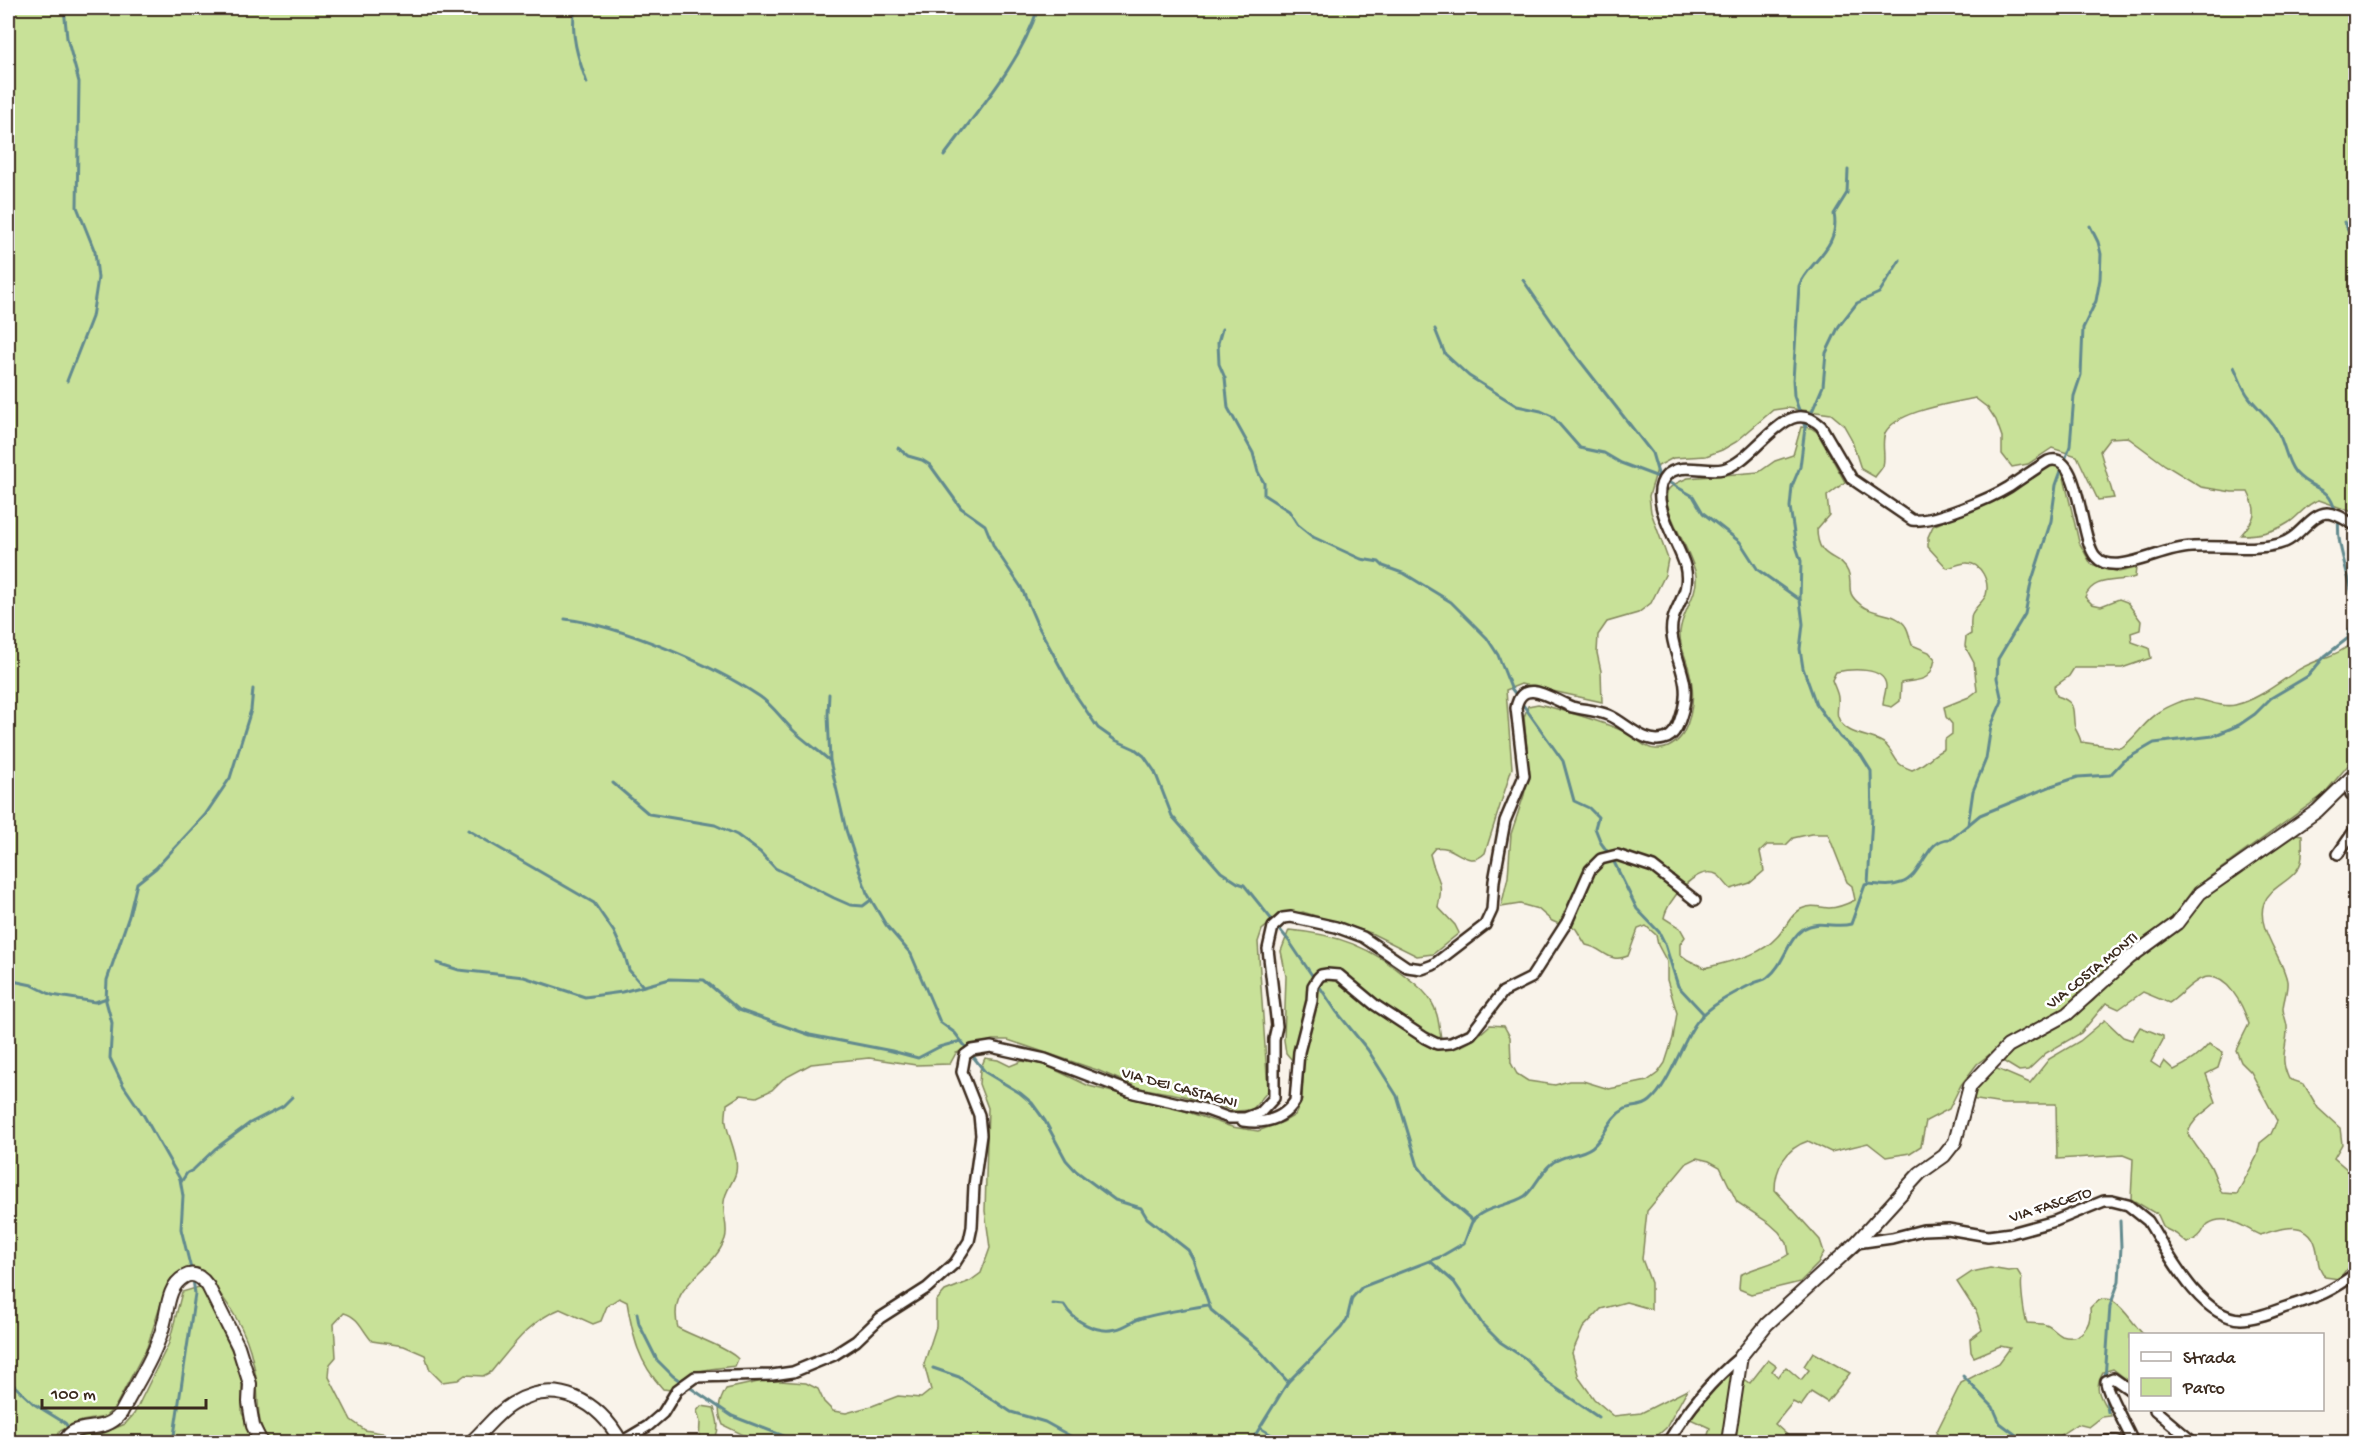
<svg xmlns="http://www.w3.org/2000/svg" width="2363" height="1450" viewBox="0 0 2363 1450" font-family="'Gochi Hand',sans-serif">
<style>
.green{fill:#c8e198;stroke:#82865b;stroke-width:1.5;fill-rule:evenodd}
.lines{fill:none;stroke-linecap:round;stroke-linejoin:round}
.stream{stroke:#628a8e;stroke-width:3}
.minor-casing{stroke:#3b2a1e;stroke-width:14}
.tertiary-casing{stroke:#3b2a1e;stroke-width:16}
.minor{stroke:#fff;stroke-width:9}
.tertiary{stroke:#fff;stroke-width:12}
.labels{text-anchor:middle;stroke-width:5;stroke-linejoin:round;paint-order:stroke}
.street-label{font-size:16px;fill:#3b2a1e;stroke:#fff}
</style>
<rect width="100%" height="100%" fill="#f9f3ea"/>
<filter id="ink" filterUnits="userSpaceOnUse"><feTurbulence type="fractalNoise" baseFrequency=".0167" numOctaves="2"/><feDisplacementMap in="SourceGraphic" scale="12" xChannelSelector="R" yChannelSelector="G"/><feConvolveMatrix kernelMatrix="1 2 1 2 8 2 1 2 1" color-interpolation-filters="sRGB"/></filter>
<g filter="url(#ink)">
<!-- green -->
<g class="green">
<path d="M8 8H2355V513L2319 500C2306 503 2299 517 2288 523 2274 532 2257 535 2241 535 2256 518 2258 512 2248 492H2232L2201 487 2165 465 2127 437 2110 438 2100 451 2114 498 2098 500 2077 456 2052 448 2028 464 2012 467 2002 454V437L1996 420 1988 408 1975 398C1953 403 1896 411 1885 433 1881 444 1886 456 1883 466 1881 470 1877 474 1875 477L1861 469 1851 438 1843 424 1831 414 1787 408 1773 410 1736 442 1722 450 1706 456 1673 458 1658 466 1649 496 1651 512 1668 559 1665 575 1651 603 1638 613 1607 622 1598 635 1597 653 1601 671 1602 702 1521 684 1506 690 1512 768 1485 853C1467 871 1455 843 1435 848L1430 854C1435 880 1445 877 1438 907L1455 925 1459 933 1433 954 1417 956 1371 933 1303 912 1278 916 1262 930 1258 942 1268 1091 1252 1110 1235 1111 1180 1095 1139 1088 1097 1070 1008 1040H992L956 1053 950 1064 916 1065 869 1058 811 1064 783 1079 772 1090 757 1097 741 1095 727 1104C727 1109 725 1117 726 1122 728 1138 739 1155 736 1172 734 1182 725 1190 724 1202 722 1214 729 1228 725 1239 712 1275 666 1282 678 1328 693 1336 730 1349 738 1359L735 1366C708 1370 690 1367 671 1390L663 1389C638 1362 633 1337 627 1302L619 1298 607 1306 601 1321 593 1324 560 1309C529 1321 511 1348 491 1372L483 1376 465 1375 458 1380 442 1382 430 1370 425 1355 404 1346 372 1341C362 1330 359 1317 344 1313L334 1324 336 1357 330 1364 329 1377 351 1420 365 1430 409 1438 413 1442H271C256 1428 259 1405 257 1386 256 1374 253 1361 250 1350 241 1319 220 1292 199 1268L191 1267 183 1270 171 1280 165 1291 147 1347 115 1407 105 1417 82 1421 60 1431 55 1442H8Z"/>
<path d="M1801 427 1811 428 1817 432 1845 482 1827 496 1829 515 1817 529C1817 562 1840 553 1848 572 1854 586 1843 591 1861 605 1874 616 1897 611 1906 627 1909 632 1910 640 1912 645L1929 652 1935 659C1931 683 1920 679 1901 683L1900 701 1892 707 1883 705C1883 699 1886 692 1886 686 1885 666 1850 669 1836 672L1832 680C1834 686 1838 693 1838 698 1839 704 1836 712 1838 717 1845 738 1876 734 1886 745 1898 758 1892 763 1912 770 1925 765 1931 755 1944 749V740L1952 734V724L1946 717 1944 707 1969 697 1977 691 1974 663 1965 646 1966 637 1971 634C1971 628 1970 620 1972 614 1975 607 1983 602 1986 595 1990 582 1981 562 1966 563 1960 563 1953 567 1947 568L1928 547V537L1933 526 1992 500 2051 466 2060 467 2063 473 2079 542 2091 564 2119 572 2136 568 2135 577C2117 583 2093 576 2085 597L2092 604 2101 606 2119 599 2127 602 2141 621 2140 630 2131 633 2132 642 2149 648 2151 658 2122 668H2074L2069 676 2054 687 2057 696C2079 703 2071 711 2075 728 2077 732 2080 737 2081 742L2121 748C2136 738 2145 720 2161 711 2167 707 2175 704 2182 701 2201 694 2216 709 2235 705 2257 700 2277 684 2295 672 2313 659 2338 657 2355 641V757L2323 795 2194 888 2171 919 2101 974 2083 996 2067 1009 2006 1042 1977 1064 1961 1085 1949 1109 1926 1121 1921 1146 1910 1153 1886 1157 1868 1143 1831 1152 1808 1141C1786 1148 1775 1168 1775 1190L1820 1240 1824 1252 1818 1264 1800 1282 1751 1294 1739 1289 1740 1275C1756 1266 1774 1265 1789 1254L1787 1243 1779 1232 1769 1223 1737 1202 1720 1167 1709 1161 1697 1158 1687 1163 1647 1211 1642 1259 1651 1283V1309L1626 1302 1601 1309 1583 1328 1572 1353 1579 1378 1594 1399 1614 1416 1641 1413 1687 1390 1666 1428 1650 1442H752L746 1436 723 1425C717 1411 718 1403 726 1389L767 1380 806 1383 818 1389 824 1402 833 1411 846 1413 872 1406 898 1396 921 1398 931 1390 924 1364 936 1327V1301L945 1291 970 1281 981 1273 990 1248 985 1211 988 1108 979 1084 980 1070 985 1058 998 1060 1010 1066 1022 1061 1045 1065 1089 1086 1179 1109 1232 1127 1258 1131 1283 1122 1295 1115 1302 1100 1303 1073 1286 1053 1284 1040 1286 976 1281 951 1289 930C1337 934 1371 947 1408 978 1416 984 1426 992 1431 1001 1441 1017 1438 1033 1444 1050 1465 1048 1475 1039 1490 1025L1504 1026 1510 1037 1511 1063 1517 1074 1528 1081 1555 1085 1569 1081H1583L1609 1089 1647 1081 1658 1073 1665 1063 1673 1038 1677 1013 1667 980V962L1658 945 1656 935 1646 926 1638 929 1628 956C1608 964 1604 948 1586 945L1576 929 1569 924H1559L1552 921 1538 909 1520 904 1501 907 1508 877 1511 834 1524 795 1529 773 1524 717 1528 706 1538 704 1547 706C1573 714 1600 720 1625 732 1636 737 1644 749 1656 749 1667 750 1677 743 1683 734 1695 711 1695 687 1687 663 1684 653 1679 643 1680 632 1681 613 1698 596 1696 576 1694 554 1659 507 1668 490 1672 484 1681 481 1688 478L1759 472 1775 461 1793 455ZM1811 834H1828L1847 882 1852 886 1855 900C1847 904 1838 908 1829 908 1819 907 1811 904 1801 909 1789 916 1786 928 1777 937 1759 957 1730 961 1705 968L1688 960 1680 954V944L1685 937 1680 928 1664 918C1667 901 1697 863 1718 875 1722 878 1726 885 1731 889L1750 883 1764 871 1760 852 1767 845H1786L1793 838Z"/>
<path d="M2295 834 2302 835C2302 843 2303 855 2301 862 2295 881 2271 885 2264 903 2255 927 2283 957 2287 981 2288 989 2284 999 2283 1008 2283 1014 2286 1019 2287 1026 2288 1048 2278 1056 2289 1079L2304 1084 2318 1108 2340 1128 2342 1144 2334 1158 2355 1176V1258L2339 1279 2325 1277C2317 1264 2319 1265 2317 1251 2311 1217 2282 1228 2260 1235 2244 1228 2227 1212 2208 1224 2204 1227 2203 1233 2199 1236 2196 1239 2191 1241 2187 1243L2176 1234 2164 1228 2158 1215 2131 1199 2133 1159 2123 1155 2057 1159 2056 1104H2003L1970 1099 1974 1086 1995 1068 2030 1083 2049 1059 2080 1041 2105 1020 2123 1037 2132 1040 2140 1027 2163 1036V1040L2151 1062 2160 1068 2164 1061 2174 1070C2189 1063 2199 1056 2209 1044L2223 1052 2218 1068 2206 1074 2216 1102C2204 1114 2195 1116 2188 1132 2194 1146 2203 1153 2210 1165 2215 1174 2217 1184 2222 1193L2237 1194 2257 1156 2260 1143 2271 1134 2277 1121 2251 1072 2241 1062 2236 1050 2249 1024C2243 1006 2227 971 2203 978 2191 982 2180 996 2169 1003L2143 992 2119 1009 2106 1003 2081 1033 2046 1053 2028 1070 2019 1071 2001 1060 2011 1048 2077 1012 2093 1001 2119 973 2190 917 2206 895 2236 877Z"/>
<path d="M1990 1268 2008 1271 2017 1270 2022 1278C2020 1285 2024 1316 2027 1323 2033 1324 2041 1323 2046 1325 2052 1327 2056 1333 2062 1336 2081 1342 2092 1325 2090 1308 2111 1282 2128 1319 2143 1334H2130V1382L2113 1369 2103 1372C2092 1390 2102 1399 2111 1416L2102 1417 2089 1427 2077 1424 2056 1438 2058 1442H1946L1936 1433 1961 1383 1999 1363 2010 1348 2000 1346 1974 1357 1971 1352 1970 1339 1982 1330 1977 1313 1957 1282 1972 1272Z"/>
<polygon points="199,1287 203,1291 234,1355 242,1379 242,1413 256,1442 73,1442 74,1439 86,1434 113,1429 125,1424 134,1414 169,1343 182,1292"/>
<polygon points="1813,1352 1850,1373 1827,1402 1811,1392 1801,1406 1793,1402 1775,1424 1795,1442 1732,1442 1743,1378 1750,1383 1768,1360 1776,1366 1772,1371 1778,1377 1786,1367 1801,1380 1809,1370 1804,1366"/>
<polygon points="1732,1368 1735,1369 1724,1442 1706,1442 1710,1428 1688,1418 1716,1383"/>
<path d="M701 1406 714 1408C718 1421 721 1432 712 1442H699L700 1422 697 1411Z"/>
</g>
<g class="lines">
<!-- stream -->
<g class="stream">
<polyline points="64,8 67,38 79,82 77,207 95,252 98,278 92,317 67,381"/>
<path d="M575 8C570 34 578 58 587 83"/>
<path d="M944 156C978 110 1021 63 1038 8"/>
<polyline points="2344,222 2356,244"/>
<polyline points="1523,280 1570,348 1652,453 1659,477"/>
<polyline points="1222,329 1218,343 1219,364 1225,378 1228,408 1253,453 1258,472 1264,483 1264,495 1289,511 1298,525 1313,537 1361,559 1379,562 1383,566 1405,574 1451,602 1487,638 1498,655 1511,688 1517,696"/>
<polyline points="1435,329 1445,354 1469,376 1517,406 1541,411 1552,416 1580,448 1604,453 1621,463 1661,478 1693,496 1703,513 1740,542 1758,570 1800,600"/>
<path d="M2234 367C2239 377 2242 388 2249 397 2257 408 2269 417 2276 429 2285 442 2285 459 2295 472 2313 493 2328 482 2336 513"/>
<path d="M1805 427 1794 396 1793 380 1799 286C1807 263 1841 248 1834 214L1847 193 1848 170"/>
<polyline points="898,448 908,456 922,460 930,465 961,508 985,525 994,547 1021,587 1037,624 1075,694 1098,728 1115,740 1135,749 1144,756 1155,772 1172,816 1221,872 1238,883 1244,885 1289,941 1336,1011 1368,1050 1397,1096 1418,1166 1435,1188 1473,1221"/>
<path d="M2338 519C2339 526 2338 532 2339 538 2343 571 2363 602 2348 635"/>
<path d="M565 619C622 626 711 664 759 696 773 705 783 721 795 732 806 742 819 751 830 761"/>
<polyline points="829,694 828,715 830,761 846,830 867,893 886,925 911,954 940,1022 955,1033 985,1072 1020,1093 1032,1103 1045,1121 1066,1160 1076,1171 1115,1200 1141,1208 1147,1218 1188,1250 1193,1259 1211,1310 1258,1349 1288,1382"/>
<polyline points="1521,702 1563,761 1574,801 1589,808 1598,817 1595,828 1601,843 1612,858 1637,909 1659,932 1665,944 1678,986 1703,1013"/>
<polyline points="613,783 649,814 715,825 737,835 760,852 775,868 834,898 850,905 863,906 871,900"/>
<polyline points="1968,825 1973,791 1986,759 1991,726 2002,701 1997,678 1998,659 2025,614 2031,583 2051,521 2056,485 2070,446 2074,396 2081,375 2083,328 2096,301 2100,279 2101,254 2098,242 2090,226"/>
<polyline points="468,830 594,903 614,932 625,956 629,970 643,986"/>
<path d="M1868 884C1880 885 1890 887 1901 883 1924 876 1925 837 1951 839L1980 815 2054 785 2078 777 2110 775 2123 761 2154 743 2213 736 2239 725 2255 714 2271 698 2308 676 2325 656 2356 632"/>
<polyline points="437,963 459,970 524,977 585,997 622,992 670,979 704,980 739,1010 810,1035 892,1051 918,1058 939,1047 961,1041"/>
<polyline points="8,980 32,985 52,995 95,1002 107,998"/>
<polyline points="181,1182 187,1173 193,1170 215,1149 250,1123 283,1106 292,1097"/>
<polyline points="1430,1261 1454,1282 1483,1325 1500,1342 1526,1359 1547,1382 1598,1417"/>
<polyline points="192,1273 181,1229 183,1196 180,1179 144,1116 123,1085 110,1058 112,1023 106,1001 107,980 129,916 137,883 156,868 205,815 230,778 251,710 253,689"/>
<path d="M1053 1304 1064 1305C1073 1321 1097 1334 1116 1329 1126 1327 1133 1320 1142 1318 1164 1312 1186 1309 1208 1305"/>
<polyline points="637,1313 639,1324 657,1360 673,1376 732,1416 794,1440 815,1442"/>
<polyline points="933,1368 959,1377 1011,1412 1045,1422 1081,1442"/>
<polyline points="1963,1376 1993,1407 2000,1423 2020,1438 2033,1442"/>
<polyline points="2105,1379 2110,1306 2119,1281 2121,1247 2120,1221"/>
<polyline points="8,1380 34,1404 65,1423 71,1431"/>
<polyline points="2105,1392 2108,1412"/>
<polyline points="1260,1428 1283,1442"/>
<polyline points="75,1436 79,1442"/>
<polyline points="173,1442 195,1294 193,1279"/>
<path d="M1251 1442 1288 1382 1341 1328 1347 1319 1352 1298 1362 1287 1440 1257 1464 1243C1467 1237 1469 1228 1472 1222 1481 1207 1510 1206 1525 1196 1535 1188 1540 1173 1551 1164 1563 1154 1580 1156 1592 1147 1605 1137 1609 1117 1625 1109 1633 1105 1642 1108 1650 1101 1669 1085 1681 1044 1696 1023 1708 1006 1734 993 1752 984 1757 981 1764 981 1768 977 1784 965 1787 940 1803 929 1819 919 1835 929 1851 924L1865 885 1868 884 1872 818 1871 771 1861 755 1840 737 1816 704 1803 668 1800 649 1803 624 1800 600 1801 561 1796 546 1790 507 1792 486 1800 467 1805 428 1823 386 1826 353 1839 326 1857 303 1879 293 1900 260"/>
</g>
<defs>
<g id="minor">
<polyline points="2350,780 2351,794 2356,799"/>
<polyline points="2338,854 2356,828"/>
<path d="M1243 1121C1264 1124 1283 1120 1295 1101L1299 1052 1312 1001 1313 986 1318 978 1321 975 1327 974 1339 975 1375 1005 1425 1038 1437 1044 1451 1043 1471 1034 1503 992 1531 978 1567 922 1590 870 1601 859 1617 855 1653 867 1695 900"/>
<path d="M1856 1243 1892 1238 1923 1230 1948 1229 1988 1236 2011 1233 2055 1221 2104 1201H2112L2128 1205 2148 1221C2167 1251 2200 1318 2241 1319 2255 1319 2272 1312 2286 1307 2316 1297 2330 1293 2356 1273"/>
<path d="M2130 1390 2113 1378 2106 1381C2105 1389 2128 1430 2133 1442"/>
<polyline points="2155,1410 2193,1442"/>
<path d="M621 1442 648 1426 663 1413 677 1390 695 1377 772 1375 793 1372 834 1355 856 1341 880 1318 927 1288 955 1263 969 1241 972 1227 974 1185 981 1135 979 1115 962 1072 965 1055 972 1050 991 1047 1045 1059 1134 1093 1204 1109 1229 1118H1245L1261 1112 1274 1098V1039L1277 1026 1268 949 1273 927 1283 918 1291 917 1336 927 1363 937 1407 967 1422 969 1433 965 1485 925 1492 910 1494 881 1505 821 1524 776 1516 708C1522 674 1556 702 1572 707 1584 710 1596 710 1608 715 1625 722 1644 745 1664 739 1676 736 1680 721 1683 710 1691 680 1676 663 1672 635 1668 609 1693 597 1685 566 1679 543 1646 498 1666 476 1680 461 1706 473 1723 469 1739 465 1752 450 1763 440 1781 424 1798 405 1821 426L1852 479 1912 520C1933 523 1991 498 2009 487 2022 478 2035 469 2048 461 2081 449 2079 540 2096 557 2102 564 2112 565 2121 564 2145 561 2168 548 2192 547 2220 545 2251 551 2279 544 2300 539 2309 514 2327 513 2337 513 2347 521 2356 526"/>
<path d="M1668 1442C1687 1410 1711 1381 1741 1356"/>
</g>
<g id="tertiary">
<path d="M65 1442C73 1419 103 1437 121 1413 136 1384 156 1355 164 1323 168 1308 168 1286 184 1277 194 1271 202 1278 208 1286L238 1346 250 1384 249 1402 253 1426 261 1442"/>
<path d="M471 1442C485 1430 495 1414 512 1404 556 1377 599 1401 621 1442"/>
<polyline points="1728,1442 1741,1356 1767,1324 1856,1243 1920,1173 1944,1156 1955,1142 1970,1086 2008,1046 2067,1014 2129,958 2177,923 2200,893 2317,811 2356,773"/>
<polyline points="2106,1442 2117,1442"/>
</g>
</defs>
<!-- minor casing -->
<use href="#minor" class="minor-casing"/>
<!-- tertiary casing -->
<use href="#tertiary" class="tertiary-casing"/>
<!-- minor -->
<use href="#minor" class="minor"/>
<!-- tertiary -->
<use href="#tertiary" class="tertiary"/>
</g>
</g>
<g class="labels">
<!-- street labels -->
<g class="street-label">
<text transform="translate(2091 969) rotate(-39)" y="6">VIA COSTA MONTI</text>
<text transform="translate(1180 1086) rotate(15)" y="6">VIA DEI CASTAGNI</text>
<text transform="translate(2050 1203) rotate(-18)" y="6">VIA FASCETO</text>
</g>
</g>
<!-- margin -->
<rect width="2363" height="1450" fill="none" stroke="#fff" stroke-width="30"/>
<rect x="15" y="15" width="2333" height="1420" fill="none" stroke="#3b2a1e" stroke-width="2" filter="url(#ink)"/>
<!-- legend -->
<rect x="2129" y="1333" width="195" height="78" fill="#ffffff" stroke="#b1aaa5" stroke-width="1.5"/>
<rect x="2141" y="1352" width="30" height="9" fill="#ffffff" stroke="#b1aaa5" stroke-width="1.5"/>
<text x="2183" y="1363" font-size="18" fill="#3b2a1e">Strada</text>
<rect x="2141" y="1378" width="30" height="18" fill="#c8e198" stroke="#b1aaa5" stroke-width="1.5"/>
<text x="2183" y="1393" font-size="18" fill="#3b2a1e">Parco</text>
<!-- scale -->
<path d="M42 1399v9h164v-9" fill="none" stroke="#3b2a1e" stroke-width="3"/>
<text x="51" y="1399" font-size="18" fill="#3b2a1e" stroke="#ffffff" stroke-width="4.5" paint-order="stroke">100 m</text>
</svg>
